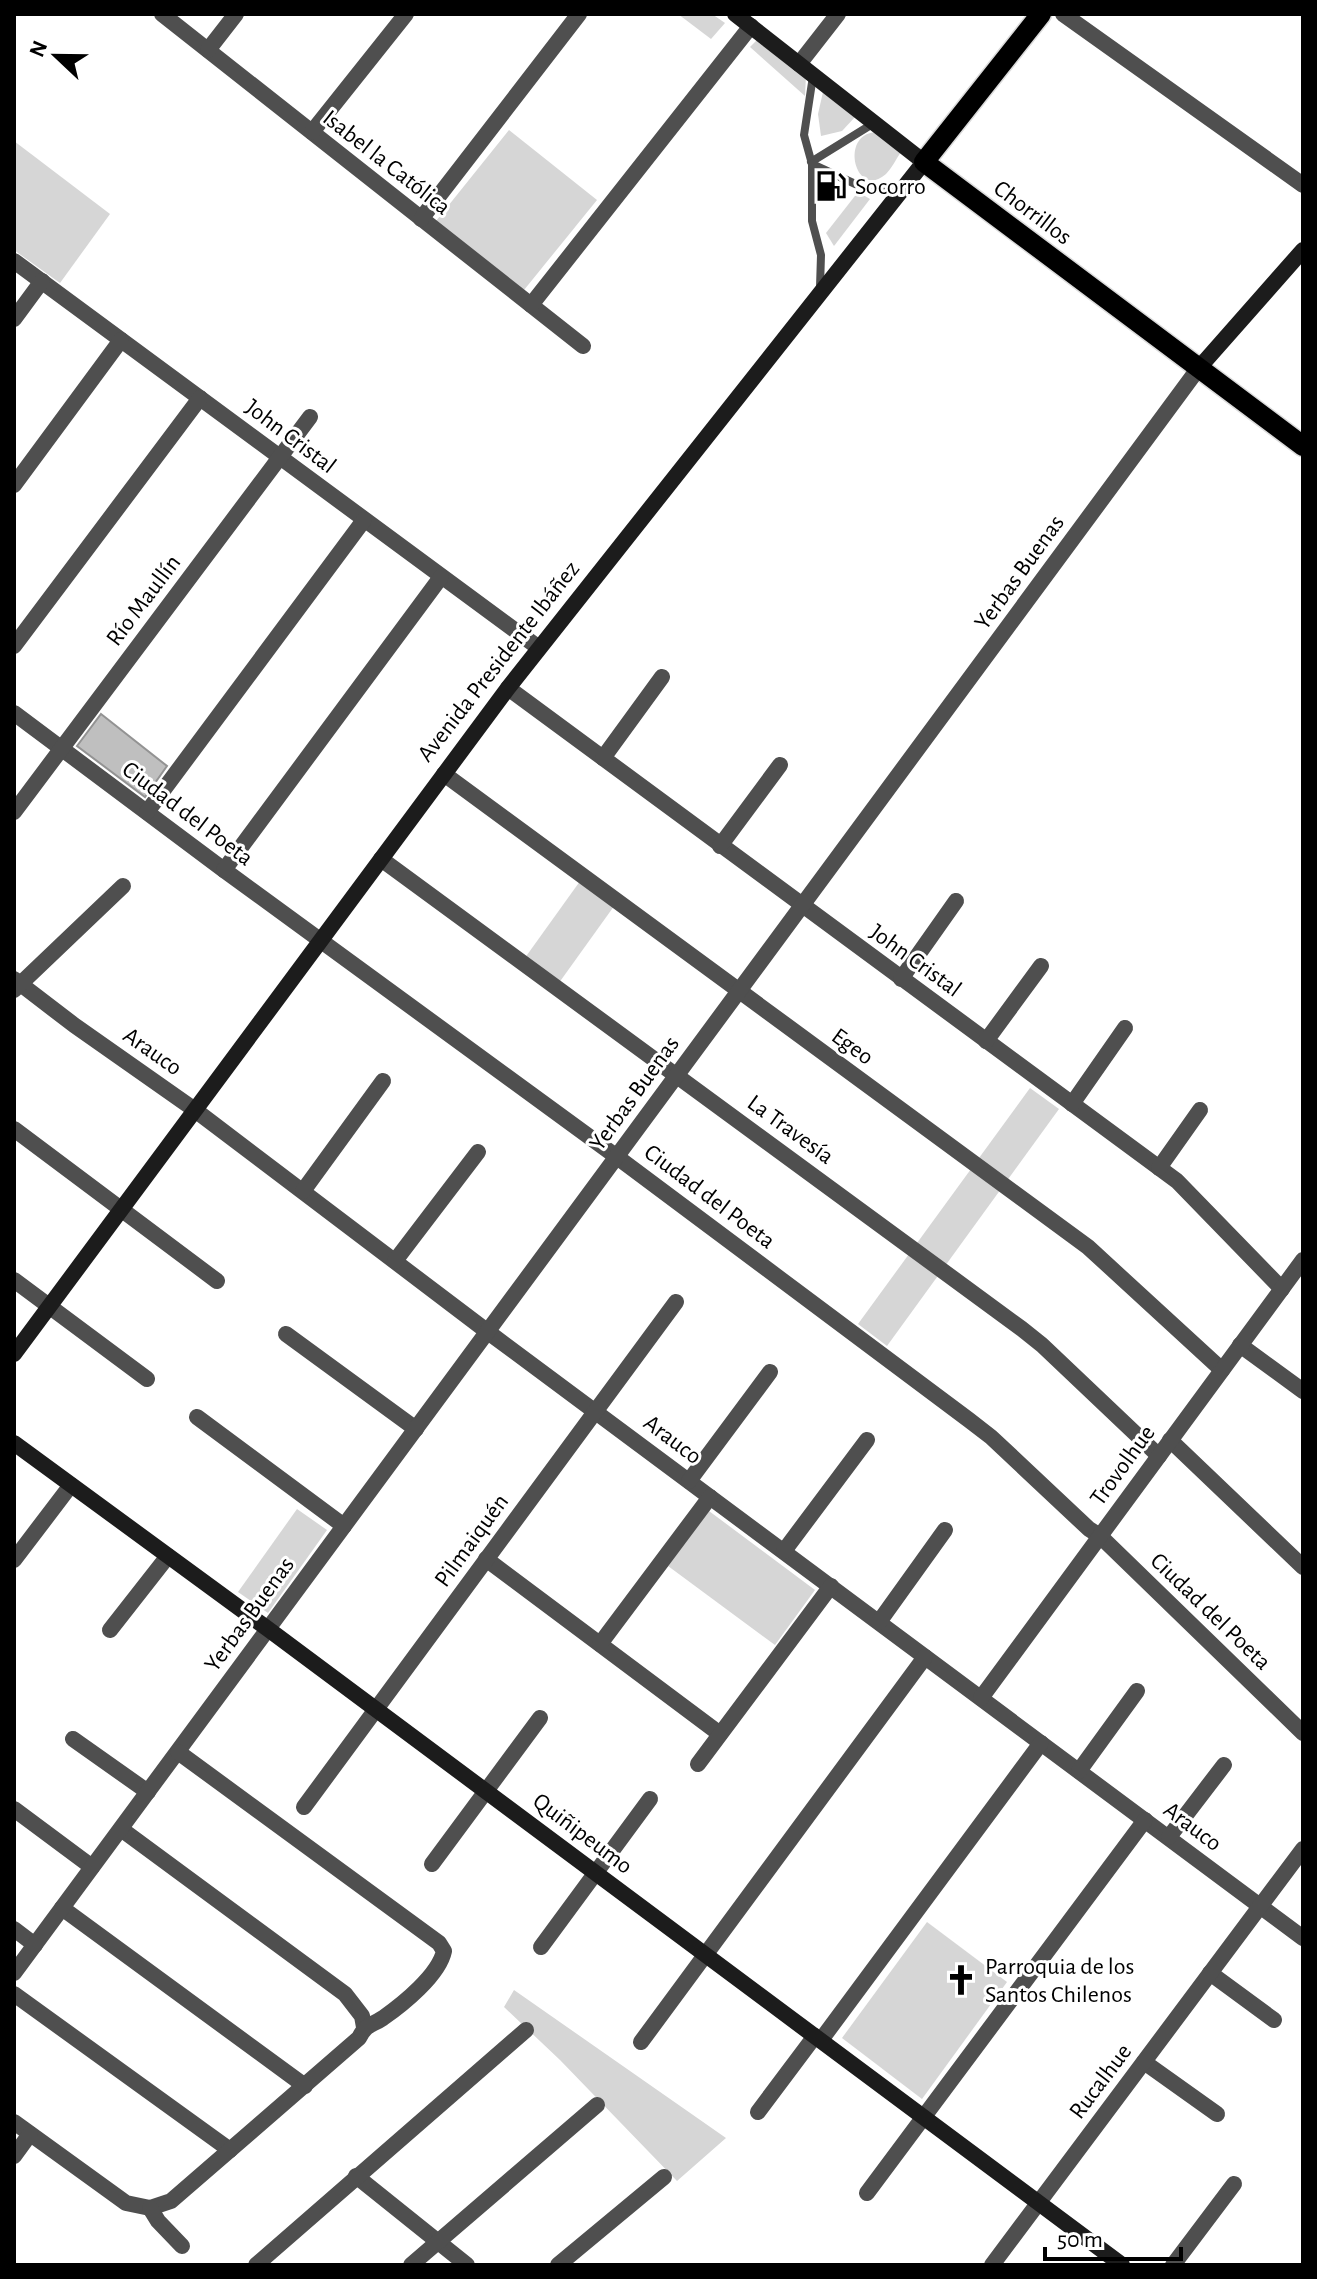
<svg xmlns="http://www.w3.org/2000/svg" width="1317" height="2279" viewBox="0 0 1317 2279" font-family="'Alegreya Sans',sans-serif">
<style>
.green{fill:#d6d6d6}
.building{fill:#bfbfbf;stroke:#939393;stroke-width:2}
.lines{fill:none;stroke-linecap:round;stroke-linejoin:round}
.primary-casing{stroke:#dbdbdb;stroke-width:23}
.lane{stroke:#4f4f4f;stroke-width:8}
.street{stroke:#4f4f4f;stroke-width:16}
.secondary{stroke:#1c1c1c;stroke-width:16}
.primary{stroke:#000;stroke-width:20}
.labels{text-anchor:middle;stroke-width:6;stroke-linejoin:round;paint-order:stroke}
.street-label{font-size:24px;fill:#000;stroke:#fff}
.poi-label{font-size:24px;fill:#000;stroke:#fff;text-anchor:start}
</style>
<rect width="100%" height="100%" fill="#fff"/>
<!-- green -->
<g class="green">
<polygon points="678,14 712,14 725,23 711,39"/>
<polygon points="759,38 806,75 805,96 750,47"/>
<polygon points="823,92 855,117 842,131 821,136 818,114"/>
<polygon points="509,130 597,200 524,290 436,221"/>
<path d="M877 132 901 152C896 159 892 168 886 174 856 201 838 133 877 132Z"/>
<polygon points="14,141 110,214 60,283 14,250"/>
<polygon points="858,192 870,199 834,246 826,233"/>
<polygon points="583,877 617,902 556,987 522,962"/>
<polygon points="1030,1088 1059,1109 887,1346 858,1324"/>
<polygon points="297,1509 327,1530 268,1613 238,1592"/>
<polygon points="709,1511 815,1590 775,1645 668,1566"/>
<polygon points="927,1922 1007,1982 922,2099 842,2038"/>
<polygon points="514,1990 726,2138 677,2181 560,2060 504,2007"/>
</g>
<!-- building -->
<polygon class="building" points="101,714 167,766 145,797 77,746"/>
<g class="lines">
<defs>
<polyline id="primary" points="1041,14 924,162 1303,446"/>
</defs>
<!-- primary casing -->
<use href="#primary" class="primary-casing"/>
<!-- lane -->
<g class="lane">
<polyline points="813,76 804,135 812,164 812,221 821,255 820,287"/>
<polyline points="811,162 874,123"/>
<polyline points="812,164 864,188 899,193"/>
</g>
<!-- street -->
<g class="street">
<polyline points="162,14 583,346"/>
<polyline points="1063,14 1303,185"/>
<polyline points="208,50 236,14"/>
<polyline points="799,64 838,14"/>
<polyline points="312,132 406,14"/>
<polyline points="421,219 579,14"/>
<polyline points="14,261 539,648"/>
<polyline points="531,305 751,26"/>
<polyline points="14,319 42,281"/>
<polyline points="14,485 121,340"/>
<polyline points="14,646 200,398"/>
<polyline points="508,688 1177,1181 1282,1289"/>
<polyline points="14,713 224,870 617,1157 969,1420 991,1437 1089,1529 1100,1536 1303,1733"/>
<polyline points="603,758 662,677"/>
<polyline points="444,774 1088,1247 1222,1370"/>
<polyline points="14,812 310,417"/>
<polyline points="147,812 364,520"/>
<polyline points="720,846 780,765"/>
<polyline points="381,859 1022,1329 1042,1345 1159,1456"/>
<polyline points="224,870 441,577"/>
<polyline points="14,979 74,1025 195,1110 488,1332 1303,1938"/>
<polyline points="901,979 956,901"/>
<polyline points="14,990 123,886"/>
<polyline points="986,1041 1041,966"/>
<polyline points="1072,1104 1125,1028"/>
<polyline points="14,1129 217,1281"/>
<polyline points="1159,1168 1200,1110"/>
<polyline points="303,1191 383,1081"/>
<polyline points="395,1261 478,1152"/>
<polyline points="14,1280 147,1379"/>
<polyline points="286,1334 416,1429"/>
<polyline points="1240,1345 1303,1391"/>
<polyline points="197,1417 344,1526"/>
<polyline points="1170,1440 1303,1567"/>
<polyline points="689,1481 770,1372"/>
<polyline points="784,1551 867,1440"/>
<polyline points="486,1559 720,1734"/>
<polyline points="14,1560 71,1485"/>
<polyline points="879,1622 945,1530"/>
<polyline points="110,1630 168,1556"/>
<polyline points="600,1644 710,1497"/>
<polyline points="981,1698 1303,1260"/>
<polyline points="73,1739 148,1792"/>
<polyline points="698,1764 831,1586"/>
<polyline points="1079,1771 1137,1691"/>
<polyline points="304,1807 676,1302"/>
<polyline points="14,1809 92,1867"/>
<polyline points="121,1829 345,1994 362,2016 364,2027"/>
<polyline points="1169,1837 1224,1765"/>
<polyline points="432,1864 540,1718"/>
<polyline points="62,1908 305,2086"/>
<polyline points="14,1929 35,1945"/>
<polyline points="541,1947 650,1799"/>
<polyline points="14,1973 1198,369"/>
<polyline points="1210,1973 1274,2020"/>
<polyline points="14,1994 230,2150"/>
<polyline points="821,2040 1041,1743"/>
<polyline points="641,2042 925,1657"/>
<polyline points="1144,2062 1217,2114"/>
<polyline points="758,2112 815,2036"/>
<path d="M14 2122 126 2203 150 2208 171 2201 359 2038C366 2024 371 2026 383 2018 403 2004 439 1975 444 1951L439 1943 178 1752"/>
<polyline points="14,2156 30,2134"/>
<polyline points="356,2176 467,2265"/>
<polyline points="867,2193 1145,1820"/>
<polyline points="150,2208 158,2221 182,2246"/>
<polyline points="256,2265 526,2030"/>
<polyline points="411,2265 597,2105"/>
<polyline points="558,2265 664,2177"/>
<polyline points="992,2265 1303,1849"/>
<polyline points="1173,2265 1234,2184"/>
</g>
<!-- secondary -->
<g class="secondary">
<polyline points="1198,369 1303,250"/>
<polyline points="14,1354 508,688 924,162 735,14"/>
<polyline points="14,1443 268,1629 1122,2265"/>
</g>
<!-- primary -->
<use href="#primary" class="primary"/>
</g>
<!-- icons -->
<defs>
<symbol id="fuel-bare" viewBox="-9 -9 18 18"><path d="M-5.5-6h7V0h2V4h1.3V-2.5L3-4.5l.8-.8L6-3V5H2.5V1h-1V6h-7ZM-4.2-4.7v3.2H.2V-4.7Z" fill="#000" stroke="#fff" stroke-width="2.5" paint-order="stroke"/></symbol>
<symbol id="church-bare" viewBox="-9 -9 18 18"><path d="M-1.2-6h2.4v3.5h3.3v2.4h-3.3V6h-2.4V-.1h-3.3v-2.4h3.3Z" fill="#000" stroke="#fff" stroke-width="2.5" paint-order="stroke"/></symbol>
</defs>
<g fill-rule="evenodd">
<use href="#fuel-bare" x="809" y="164" width="44" height="44"/>
<use href="#church-bare" x="939" y="1958" width="44" height="44"/>
</g>
<g class="labels">
<!-- street labels -->
<g class="street-label">
<text transform="translate(387 162) rotate(38)" y="8">Isabel la Católica</text>
<text transform="translate(1033 212) rotate(37)" y="8">Chorrillos</text>
<text transform="translate(291 436) rotate(37)" y="8">John Cristal</text>
<text transform="translate(1019 572) rotate(-54)" y="8">Yerbas Buenas</text>
<text transform="translate(143 600) rotate(-53)" y="8">Río Maullín</text>
<text transform="translate(498 661) rotate(-52)" y="8">Avenida Presidente Ibáñez</text>
<text transform="translate(188 813) rotate(37)" y="8">Ciudad del Poeta</text>
<text transform="translate(916 960) rotate(36)" y="8">John Cristal</text>
<text transform="translate(853 1046) rotate(36)" y="8">Egeo</text>
<text transform="translate(153 1051) rotate(35)" y="8">Arauco</text>
<text transform="translate(634 1093) rotate(-54)" y="8">Yerbas Buenas</text>
<text transform="translate(791 1129) rotate(36)" y="8">La Travesía</text>
<text transform="translate(710 1196) rotate(37)" y="8">Ciudad del Poeta</text>
<text transform="translate(673 1439) rotate(37)" y="8">Arauco</text>
<text transform="translate(1122 1465) rotate(-54)" y="8">Trovolhue</text>
<text transform="translate(471 1540) rotate(-54)" y="8">Pilmaiquén</text>
<text transform="translate(1211 1611) rotate(44)" y="8">Ciudad del Poeta</text>
<text transform="translate(249 1614) rotate(-54)" y="8">Yerbas Buenas</text>
<text transform="translate(1193 1826) rotate(37)" y="8">Arauco</text>
<text transform="translate(583 1833) rotate(37)" y="8">Quiñipeumo</text>
<text transform="translate(1100 2081) rotate(-53)" y="8">Rucalhue</text>
</g>
<!-- poi labels -->
<g class="poi-label">
<text x="855" y="194">Socorro</text>
<text x="985" y="1974">Parroquia de los<tspan x="985" dy="28">Santos Chilenos</tspan></text>
</g>
</g>
<!-- border -->
<rect width="1317" height="2279" fill="none" stroke="#000000" stroke-width="32"/>
<!-- north arrow -->
<g transform="translate(56 56) rotate(292)" stroke="#ffffff" stroke-width="6" paint-order="stroke">
<path d="M0-6L14 30L0 20L-14 30Z" fill="#000000"/>
<text y="-12" font-size="22" font-weight="bold" text-anchor="middle" fill="#000000">N</text>
</g>
<!-- scale -->
<path d="M1045 2247v12h136v-12" fill="none" stroke="#000000" stroke-width="4"/>
<text x="1057" y="2247" font-size="24" fill="#000000" stroke="#ffffff" stroke-width="6" paint-order="stroke">50 m</text>
</svg>
